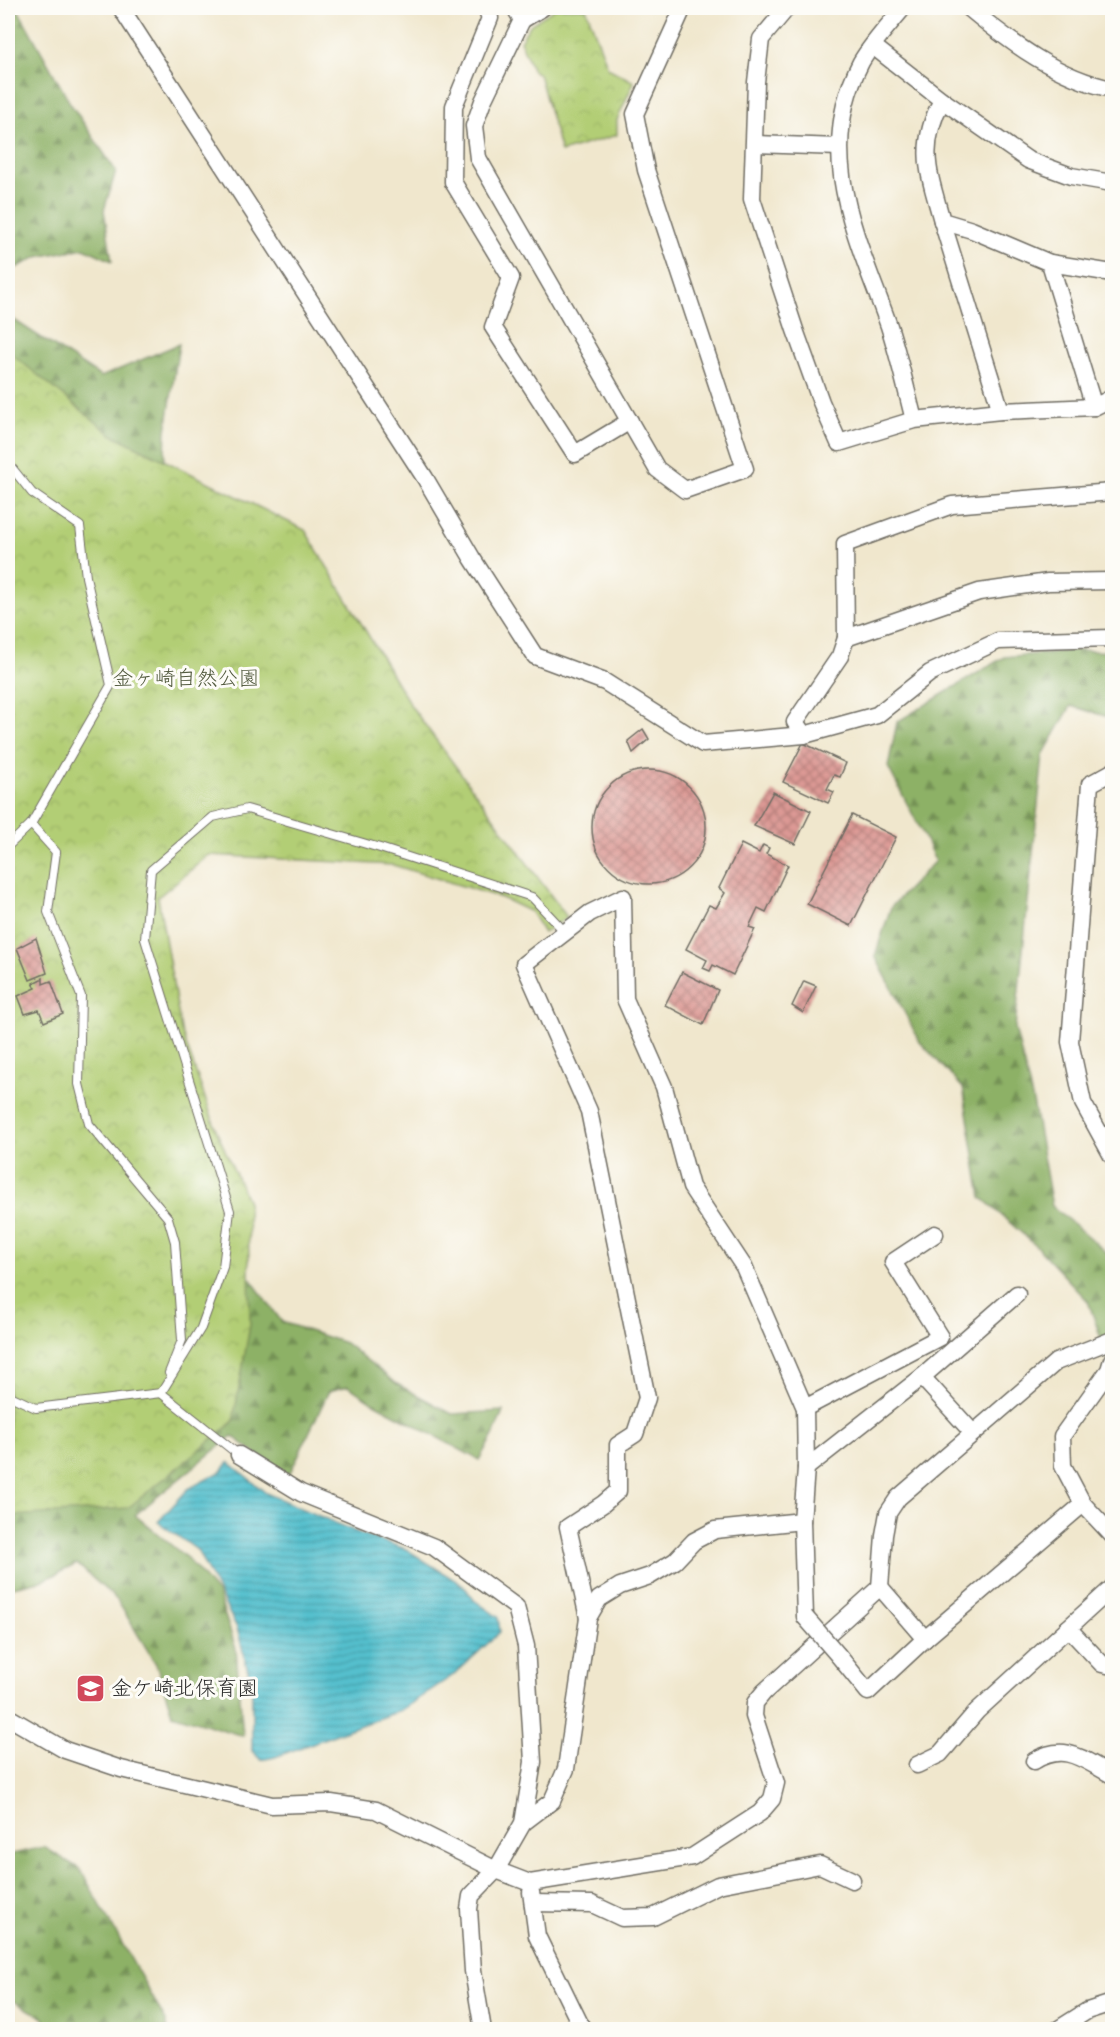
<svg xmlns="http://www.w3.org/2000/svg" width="1120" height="2037" viewBox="0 0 1120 2037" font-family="'Indie Flower','Klee One',sans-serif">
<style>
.forest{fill:url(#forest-firs);stroke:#5c6e48;stroke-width:1.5}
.park{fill:url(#park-crowns);stroke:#6e7c50;stroke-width:1.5}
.water{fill:url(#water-rules);stroke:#40767c;stroke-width:1.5}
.building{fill:url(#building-cross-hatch)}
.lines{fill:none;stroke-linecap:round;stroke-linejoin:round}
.lane-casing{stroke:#706d64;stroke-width:10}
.street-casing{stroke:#706d64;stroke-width:19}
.lane{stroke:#fff;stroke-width:8}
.street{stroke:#fff;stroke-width:16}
.street-bridge-casing{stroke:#706d64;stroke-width:19;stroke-linecap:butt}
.street-bridge{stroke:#fff;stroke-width:16}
.labels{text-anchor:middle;stroke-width:6;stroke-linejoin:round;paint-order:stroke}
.park-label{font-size:21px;fill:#545c41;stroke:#fdfcf7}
.poi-label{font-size:21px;fill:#2b2b2b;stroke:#fdfcf7;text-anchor:start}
</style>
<defs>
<pattern id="forest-firs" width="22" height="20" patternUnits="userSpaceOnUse" patternTransform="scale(1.5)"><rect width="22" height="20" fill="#8db166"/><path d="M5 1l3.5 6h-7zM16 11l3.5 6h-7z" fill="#739054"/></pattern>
<pattern id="park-crowns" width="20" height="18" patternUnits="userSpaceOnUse" patternTransform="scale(1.5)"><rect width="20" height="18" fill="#b2ce74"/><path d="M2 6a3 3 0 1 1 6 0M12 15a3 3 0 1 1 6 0" fill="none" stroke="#99b165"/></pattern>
<pattern id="water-rules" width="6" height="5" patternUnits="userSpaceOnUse" patternTransform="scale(1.5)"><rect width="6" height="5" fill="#54c0ce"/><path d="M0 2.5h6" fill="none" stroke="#469ca7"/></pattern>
<pattern id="building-cross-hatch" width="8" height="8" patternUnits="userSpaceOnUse" patternTransform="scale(1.5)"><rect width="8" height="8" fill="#dc9994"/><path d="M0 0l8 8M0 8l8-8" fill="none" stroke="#b37d79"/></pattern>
</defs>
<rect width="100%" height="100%" fill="#fdfcf7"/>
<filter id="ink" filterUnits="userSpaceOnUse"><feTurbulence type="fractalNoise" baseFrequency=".0167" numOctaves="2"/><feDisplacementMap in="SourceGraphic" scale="12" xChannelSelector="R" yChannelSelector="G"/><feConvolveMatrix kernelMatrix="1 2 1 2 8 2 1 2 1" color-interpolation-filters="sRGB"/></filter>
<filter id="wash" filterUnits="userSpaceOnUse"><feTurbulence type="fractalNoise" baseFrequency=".008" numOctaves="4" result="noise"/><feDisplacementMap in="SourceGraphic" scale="24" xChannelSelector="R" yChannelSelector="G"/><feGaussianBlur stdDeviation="1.35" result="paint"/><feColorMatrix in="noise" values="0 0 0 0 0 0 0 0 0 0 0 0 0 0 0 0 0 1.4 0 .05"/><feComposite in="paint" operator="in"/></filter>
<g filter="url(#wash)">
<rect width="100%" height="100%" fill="#f0e7cd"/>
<!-- forest -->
<g class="forest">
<polygon points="8,8 17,8 70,103 116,171 104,210 112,261 84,248 37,257 8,272"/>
<polygon points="8,316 101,377 179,344 166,431 160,568 134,803 224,1243 282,1322 345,1343 397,1384 452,1414 503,1411 494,1434 479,1460 372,1402 348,1386 329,1391 289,1475 262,1458 232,1436 135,1515 188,1559 218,1594 236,1649 243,1736 172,1714 156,1664 117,1600 77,1564 44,1580 8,1588"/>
<polygon points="1079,650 1112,652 1112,718 1071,706 1043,755 1015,1028 1034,1106 1052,1206 1112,1257 1112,1370 1088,1301 1035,1245 981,1197 963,1088 920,1042 875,956 891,907 935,861 925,838 888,767 897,722 1004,657"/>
<polygon points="44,1847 80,1869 166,2021 168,2029 47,2029 44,2018 8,1998 8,1855"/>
</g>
<!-- park -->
<g class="park">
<polygon points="556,8 586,8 608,68 634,82 617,120 617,135 561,152 539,74 533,71 520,41 531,24"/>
<polygon points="8,351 111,434 305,530 411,706 567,917 544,933 531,912 502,898 393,865 209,855 158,897 181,1030 217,1132 248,1202 250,1325 233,1422 128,1508 13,1516 8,1511"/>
</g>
<!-- water -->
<polygon class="water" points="229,1462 266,1493 361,1534 406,1549 464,1586 474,1600 498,1617 500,1632 455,1674 401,1710 275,1757 261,1760 252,1751 252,1686 237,1628 197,1550 158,1522 188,1489 222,1471"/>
<g id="blocks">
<!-- building -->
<g class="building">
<polygon points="643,729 649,739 633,753 628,741"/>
<polygon points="803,743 846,763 840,777 834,775 827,789 834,792 828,803 783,782"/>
<circle cx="649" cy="827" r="57"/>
<polygon points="773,792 811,811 795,844 754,826"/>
<polygon points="852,815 896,837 851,926 807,904"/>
<polygon points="741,844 759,853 763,845 769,848 766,854 788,865 766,912 758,908 749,927 755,929 733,975 713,965 710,971 703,968 707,960 686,949 709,905 716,908 725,893 719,888"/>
<polygon points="36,938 47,973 30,980 17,948"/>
<polygon points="682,972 718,990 703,1025 665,1005"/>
<polygon points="43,978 43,984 51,981 63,1014 44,1022 39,1010 25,1014 18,996 36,988 33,983"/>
<polygon points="804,981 816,986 803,1013 792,1006"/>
</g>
</g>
</g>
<g filter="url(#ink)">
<use href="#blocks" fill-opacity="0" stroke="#706d64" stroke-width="1.5"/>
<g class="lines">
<defs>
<g id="lane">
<polyline points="8,463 32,493 80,526 86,577 111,685 31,824"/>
<polyline points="8,846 31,824 56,852 48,912 81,996 79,1084 89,1124 168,1218 175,1242 182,1340 169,1373"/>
<polyline points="161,1393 201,1328 223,1267 230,1211 145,939 151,870 213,817 247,809 380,848 532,897 565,932"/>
<polyline points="8,1395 36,1408 161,1393 239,1455"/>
</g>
<g id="street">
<polyline points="121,8 425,478 472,558 535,656 605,682 703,744 804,735 877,715 930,673 998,641 1112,638"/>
<polyline points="486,8 490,18 454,106 453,182 511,278 493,327 575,454 630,421"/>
<polyline points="515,8 522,20 483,101 474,126 478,158 657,469 685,490 745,469 646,170 635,114 683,8"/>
<polyline points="787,8 761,39 756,82 752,199 795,330 821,402 839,443 914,420 1001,411 1094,407 1112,398"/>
<path d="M903 8C889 25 872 43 861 62 813 154 858 239 889 326 899 357 906 389 914 420"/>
<path d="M969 8C1011 43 1058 78 1112 89"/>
<polyline points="522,20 542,8"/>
<polyline points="873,46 942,100 1028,160 1071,176 1112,183"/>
<path d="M942 100C917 148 929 173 942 221L972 230 1050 263 1112 273"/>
<polyline points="755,144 839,147"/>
<polyline points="942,221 1001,411"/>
<polyline points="1050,263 1094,407"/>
<polyline points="1112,492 952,505 845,544 846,638 979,592 1048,582 1112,581"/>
<polyline points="804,735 795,722 840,656 846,638"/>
<polyline points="1112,772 1090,784 1070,1042 1083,1103 1112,1156"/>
<polyline points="1112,1360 1109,1370 1062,1436 1063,1466 1083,1504 1112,1535"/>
<polyline points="922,1377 973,1433"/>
<polyline points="805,1408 940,1337 893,1262 935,1234"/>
<polyline points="239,1455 301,1493 434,1547 516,1607 526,1646 533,1762 523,1823 496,1870 471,1896 469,1909 473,1971 483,2030"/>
<polyline points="806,1468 922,1377 1017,1294"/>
<polyline points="880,1587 925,1639"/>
<polyline points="588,1618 568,1527 603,1504 618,1491 618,1445 635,1434 647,1398 589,1111 524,964 590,913 623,897 625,999 664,1087 691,1187 744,1267 805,1408 806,1468 802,1521 805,1617"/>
<polyline points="1068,1628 1102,1664 1112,1666"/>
<polyline points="838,1655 868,1692 925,1639 1083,1504"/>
<polyline points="8,1717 65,1750 121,1769 272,1805 331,1803 376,1810 496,1870 530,1883 692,1857 760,1813 772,1799 776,1783 754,1716 755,1703 764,1692 880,1587 884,1535 888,1513 898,1498 1056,1362 1112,1340"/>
<path d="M1034 1761C1066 1742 1083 1760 1112 1775"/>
<polyline points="917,1765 940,1754 977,1711 1112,1588"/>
<polyline points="523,1823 552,1801 566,1769 588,1618 599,1599 620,1586 650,1576 675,1561 694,1541 715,1530 802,1521"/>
<polyline points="531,1892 537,1936 583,2030"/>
<polyline points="533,1903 592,1904 622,1918 653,1917 718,1885 820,1865 852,1880"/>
<polyline points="1057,2030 1087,2011 1112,2003"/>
</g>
</defs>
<!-- lane casing -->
<use href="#lane" class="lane-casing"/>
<!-- street casing -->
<use href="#street" class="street-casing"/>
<!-- lane -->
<use href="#lane" class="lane"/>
<!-- street -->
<use href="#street" class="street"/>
<defs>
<polyline id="street-bridge" points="805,1617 838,1655"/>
</defs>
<!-- street-bridge casing -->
<use href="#street-bridge" class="street-bridge-casing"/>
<!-- street-bridge -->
<use href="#street-bridge" class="street-bridge"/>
</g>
</g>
<!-- icons -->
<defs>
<symbol id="school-square" viewBox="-11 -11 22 22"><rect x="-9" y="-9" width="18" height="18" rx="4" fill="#d1495b" stroke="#fdfcf7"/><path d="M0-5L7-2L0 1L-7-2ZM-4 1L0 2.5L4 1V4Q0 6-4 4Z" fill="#fff"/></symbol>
</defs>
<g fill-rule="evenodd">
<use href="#school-square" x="74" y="1672" width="33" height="33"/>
</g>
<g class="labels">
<!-- park labels -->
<g class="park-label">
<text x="186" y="685">金ヶ崎自然公園</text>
</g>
<!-- poi labels -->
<g class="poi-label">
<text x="111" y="1695">金ケ崎北保育園</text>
</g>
</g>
<!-- margin -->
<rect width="1120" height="2037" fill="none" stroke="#fdfcf7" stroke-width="30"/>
</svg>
